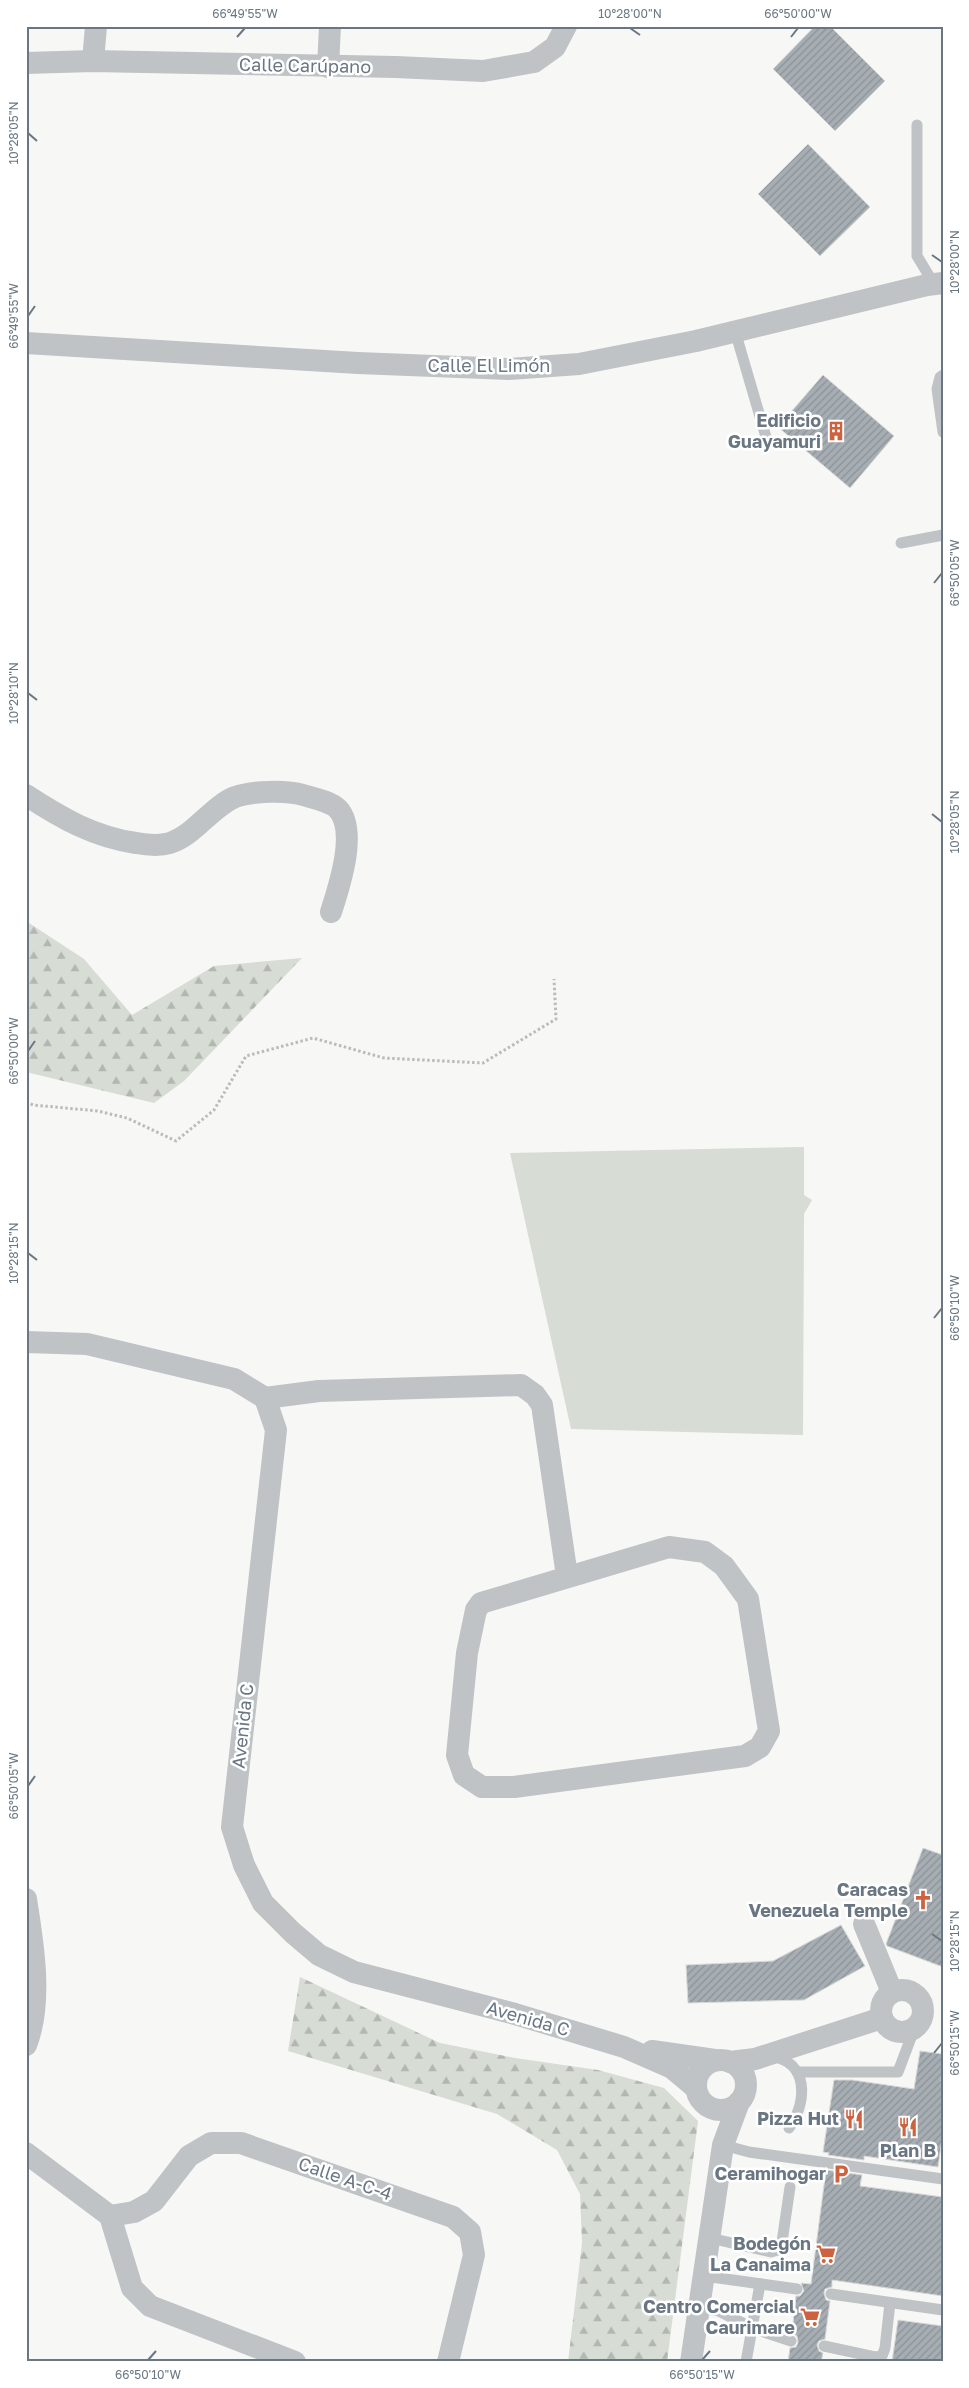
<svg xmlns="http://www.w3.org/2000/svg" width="969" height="2388" viewBox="0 0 969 2388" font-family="'Golos Text',sans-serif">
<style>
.green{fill:#d7dcd5}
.forest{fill:url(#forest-firs)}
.building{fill:url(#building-hatch);stroke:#d9d9d7}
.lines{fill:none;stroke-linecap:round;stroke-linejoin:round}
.path{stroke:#b9bcbe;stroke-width:3;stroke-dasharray:2.5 2.5;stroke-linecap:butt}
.lane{stroke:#bfc3c6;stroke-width:11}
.street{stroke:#bfc3c6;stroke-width:22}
.ticks{fill:none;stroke:#6a7782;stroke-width:2}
.labels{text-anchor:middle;stroke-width:5;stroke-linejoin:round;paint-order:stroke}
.street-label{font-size:18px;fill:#6a7782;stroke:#fff}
.poi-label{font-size:18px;font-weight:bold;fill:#6a7782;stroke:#fff;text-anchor:end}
.neatline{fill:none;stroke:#6a7782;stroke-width:2}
.ticks-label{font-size:12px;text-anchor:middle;fill:#6a7782}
</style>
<defs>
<pattern id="forest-firs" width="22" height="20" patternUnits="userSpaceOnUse" patternTransform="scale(1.25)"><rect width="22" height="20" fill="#d7dcd5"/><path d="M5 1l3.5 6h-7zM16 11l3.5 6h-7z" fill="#b2b7b2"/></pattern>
<pattern id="building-hatch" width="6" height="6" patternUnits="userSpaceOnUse" patternTransform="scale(1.25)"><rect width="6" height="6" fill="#a7aeb3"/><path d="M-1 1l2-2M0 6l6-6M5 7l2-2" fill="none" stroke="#8c9297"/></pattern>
</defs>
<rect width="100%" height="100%" fill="#f7f7f5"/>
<!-- green -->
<polygon class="green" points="804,1147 804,1195 812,1200 804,1214 803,1435 571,1429 510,1153"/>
<!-- forest -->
<g class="forest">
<polygon points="26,921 84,959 132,1015 214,966 302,958 184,1081 154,1103 26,1072"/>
<polygon points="300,1977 440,2043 515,2058 598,2070 664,2088 698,2121 667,2362 568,2362 582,2243 580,2194 557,2150 497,2114 288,2051"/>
</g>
<!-- building -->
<g class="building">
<polygon points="815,26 830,26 885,81 835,131 773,69"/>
<polygon points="808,144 870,207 820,256 758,194"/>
<polygon points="823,375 894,436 850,488 778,427"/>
<polygon points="923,1848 943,1855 943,1967 887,1946 886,1944"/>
<polygon points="841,1925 865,1966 804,2000 688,2003 686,1965 773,1961"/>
<polygon points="920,2051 943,2054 941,2082 943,2082 943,2131 938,2167 864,2156 864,2160 828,2155 829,2153 823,2152 834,2080 852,2080 914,2089"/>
<polygon points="826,2170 862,2175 860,2186 943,2197 943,2296 832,2280 832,2287 825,2289 824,2293 826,2300 830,2301 825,2339 819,2341 817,2345 819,2351 823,2353 821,2362 788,2362 790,2348 796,2347 798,2343 797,2336 792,2333 796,2296 800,2296 804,2291 801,2283 811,2284"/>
<polygon points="898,2320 943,2326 943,2362 892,2362"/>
</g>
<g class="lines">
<!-- path -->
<polyline class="path" points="26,1102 33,1105 98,1111 127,1118 176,1141 214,1110 246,1056 313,1038 384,1058 483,1063 556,1019 554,979"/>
<!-- lane -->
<g class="lane">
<polyline points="917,125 917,256 934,284"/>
<polyline points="735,331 768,444"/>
<polyline points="943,375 940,377 937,389 943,432"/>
<polyline points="901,543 943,535"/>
<path d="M779 2058C810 2068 805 2107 789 2128"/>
<polyline points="797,2072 898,2072 915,2027"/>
<polyline points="723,2145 749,2152 943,2179"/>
<polyline points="710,2238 771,2252 778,2250 782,2242 790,2187"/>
<polyline points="704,2276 797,2289"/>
<polyline points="831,2294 943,2310"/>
<polyline points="699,2308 719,2311 752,2328 791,2341"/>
<polyline points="824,2346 875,2357 882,2356 885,2348 890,2303"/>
<polyline points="746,2362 760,2284"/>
</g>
<!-- street -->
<g class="street">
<polyline points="93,61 96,26"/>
<polyline points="26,63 93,61 396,67 483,71 534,62 555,47 566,26"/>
<polyline points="328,67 330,26"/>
<polyline points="26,343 358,363 509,369 579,364 696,341 927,285 943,283"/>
<path d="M26 795C61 818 94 837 136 843 147 845 160 846 170 843 195 835 211 807 235 797 252 791 286 790 303 795 313 798 330 801 338 809 358 831 339 887 331 912"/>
<polyline points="26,1342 87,1344 234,1379 265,1398 276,1430 232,1827 244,1865 263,1903 293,1933 319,1955 354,1972 515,2014 624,2047 672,2068 696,2088"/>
<polyline points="265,1398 319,1391 521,1385 535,1395 542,1405 567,1576"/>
<polygon points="669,1547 705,1552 724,1566 748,1599 769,1731 760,1747 745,1756 514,1787 482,1787 464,1775 457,1755 467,1653 476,1610 481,1603"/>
<path d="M26 1899C33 1943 43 2003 26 2045"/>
<polyline points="864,1924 892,1992"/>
<circle cx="902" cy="2011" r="21"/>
<polyline points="652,2051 715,2060"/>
<circle cx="721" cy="2085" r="25"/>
<polyline points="730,2062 755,2059 882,2018"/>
<polyline points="26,2153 110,2216 132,2288 150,2306 295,2362"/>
<polyline points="110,2216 134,2212 154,2201 189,2156 211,2143 241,2143 453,2217 470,2232 474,2255 448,2362"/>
<polyline points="691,2362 723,2145 739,2102"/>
</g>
</g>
<!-- ticks -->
<path class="ticks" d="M630 28 640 35M237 37 245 28M791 37 798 28M28 133 37 141M932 255 942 262M28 316 35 306M934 583 942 573M28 693 37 700M932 814 942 822M28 1051 35 1041M28 1253 37 1260M934 1318 942 1308M28 1786 35 1776M932 1934 942 1941M934 2053 942 2043M148 2360 156 2351M702 2360 710 2351"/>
<!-- icons -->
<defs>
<symbol id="building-bare" viewBox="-9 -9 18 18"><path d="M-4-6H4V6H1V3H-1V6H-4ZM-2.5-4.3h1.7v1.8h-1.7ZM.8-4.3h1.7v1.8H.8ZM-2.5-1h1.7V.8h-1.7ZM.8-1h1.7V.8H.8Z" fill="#ce623f" stroke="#fff" stroke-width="2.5" paint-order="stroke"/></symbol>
<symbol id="church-bare" viewBox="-9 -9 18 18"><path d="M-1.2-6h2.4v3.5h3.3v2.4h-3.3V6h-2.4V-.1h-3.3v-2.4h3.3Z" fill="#ce623f" stroke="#fff" stroke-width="2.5" paint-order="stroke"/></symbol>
<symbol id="restaurant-bare" viewBox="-9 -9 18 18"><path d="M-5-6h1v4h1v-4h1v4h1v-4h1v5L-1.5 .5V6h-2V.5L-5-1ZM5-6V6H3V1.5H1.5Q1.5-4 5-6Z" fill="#ce623f" stroke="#fff" stroke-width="2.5" paint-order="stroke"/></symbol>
<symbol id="parking-bare" viewBox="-9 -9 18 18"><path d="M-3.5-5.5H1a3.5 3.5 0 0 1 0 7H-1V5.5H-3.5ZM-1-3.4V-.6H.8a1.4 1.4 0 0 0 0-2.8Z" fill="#ce623f" stroke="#fff" stroke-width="2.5" paint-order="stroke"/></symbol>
<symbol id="supermarket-bare" viewBox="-9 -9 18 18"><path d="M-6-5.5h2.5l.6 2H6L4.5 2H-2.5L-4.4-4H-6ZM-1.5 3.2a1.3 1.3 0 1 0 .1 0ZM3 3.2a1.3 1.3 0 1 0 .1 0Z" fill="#ce623f" stroke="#fff" stroke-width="2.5" paint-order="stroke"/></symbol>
</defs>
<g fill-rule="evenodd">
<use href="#building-bare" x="822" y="417" width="28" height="28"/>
<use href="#church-bare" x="909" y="1886" width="28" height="28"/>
<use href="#restaurant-bare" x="840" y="2105" width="28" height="28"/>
<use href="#restaurant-bare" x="894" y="2113" width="28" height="28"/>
<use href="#parking-bare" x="827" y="2160" width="28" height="28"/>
<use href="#supermarket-bare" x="812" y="2240" width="28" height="28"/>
<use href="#supermarket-bare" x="796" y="2303" width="28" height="28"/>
</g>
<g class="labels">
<!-- street labels -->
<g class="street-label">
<text transform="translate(305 66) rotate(1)" y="6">Calle Carúpano</text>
<text x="489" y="372">Calle El Limón</text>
<text transform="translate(243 1726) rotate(-84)" y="6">Avenida C</text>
<text transform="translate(528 2019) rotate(16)" y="6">Avenida C</text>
<text transform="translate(345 2179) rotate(19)" y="6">Calle A-C-4</text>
</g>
<!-- poi labels -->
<g class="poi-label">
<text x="821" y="427">Edificio<tspan x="821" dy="21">Guayamuri</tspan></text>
<text x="908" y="1896">Caracas<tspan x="908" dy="21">Venezuela Temple</tspan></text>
<text x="839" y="2125">Pizza Hut</text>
<text x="908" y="2157" text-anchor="middle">Plan B</text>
<text x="826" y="2180">Ceramihogar</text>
<text x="811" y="2250">Bodegón<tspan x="811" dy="21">La Canaima</tspan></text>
<text x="795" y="2313">Centro Comercial<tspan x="795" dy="21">Caurimare</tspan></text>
</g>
</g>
<!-- border -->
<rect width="969" height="2388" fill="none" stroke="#ffffff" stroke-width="55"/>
<rect x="28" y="28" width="914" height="2332" class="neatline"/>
<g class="ticks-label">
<text x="245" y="18">66°49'55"W</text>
<text x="630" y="18">10°28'00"N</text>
<text x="798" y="18">66°50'00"W</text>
<text transform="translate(14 133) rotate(-90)" y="4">10°28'05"N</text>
<text transform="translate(955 262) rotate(-90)" y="4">10°28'00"N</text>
<text transform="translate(14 316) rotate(-90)" y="4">66°49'55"W</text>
<text transform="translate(955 573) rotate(-90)" y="4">66°50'05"W</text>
<text transform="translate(14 693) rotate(-90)" y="4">10°28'10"N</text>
<text transform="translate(955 822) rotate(-90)" y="4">10°28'05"N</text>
<text transform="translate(14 1051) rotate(-90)" y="4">66°50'00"W</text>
<text transform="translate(14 1253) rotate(-90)" y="4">10°28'15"N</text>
<text transform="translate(955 1308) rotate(-90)" y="4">66°50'10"W</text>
<text transform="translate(14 1786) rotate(-90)" y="4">66°50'05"W</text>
<text transform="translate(955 1941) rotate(-90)" y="4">10°28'15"N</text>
<text transform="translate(955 2043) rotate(-90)" y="4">66°50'15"W</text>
<text x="148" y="2379">66°50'10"W</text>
<text x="702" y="2379">66°50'15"W</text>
</g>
</svg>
